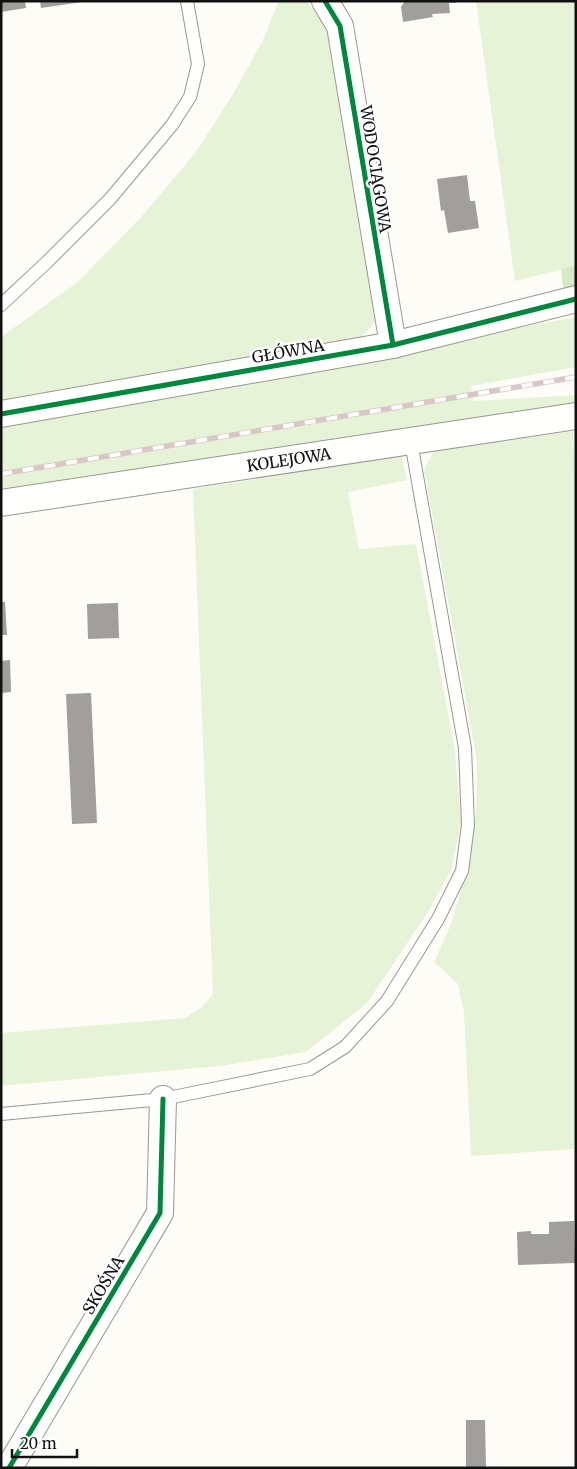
<svg xmlns="http://www.w3.org/2000/svg" width="577" height="1469" viewBox="0 0 577 1469" font-family="Merriweather,serif">
<style>
.green{fill:#e7f3d7}
.forest{fill:#d8eac5}
.building{fill:#a19f9c}
.lines{fill:none;stroke-linecap:round;stroke-linejoin:round}
.service-casing{stroke:#979795;stroke-width:14}
.minor-casing{stroke:#979795;stroke-width:28}
.service{stroke:#fffffe;stroke-width:12}
.minor{stroke:#fffffe;stroke-width:26}
.rail-casing{stroke:#d9c6c7;stroke-width:5.5}
.rail{stroke:#fff;stroke-width:4;stroke-dasharray:11;stroke-linecap:butt}
.cycleway-casing{stroke:#fff;stroke-width:8}
.cycleway{stroke:#00873e;stroke-width:5}
.labels{text-anchor:middle;stroke-width:5;stroke-linejoin:round;paint-order:stroke}
.street-label{font-size:16px;fill:#111;stroke:#fff}
</style>
<rect width="100%" height="100%" fill="#fdfcf7"/>
<!-- green -->
<g class="green">
<polygon points="279,1 306,1 327,24 377,319 361,338 1,402 1,337 78,282 143,215 196,152 233,94 262,42"/>
<polygon points="476,1 576,1 576,266 515,281"/>
<polygon points="576,317 576,367 471,386 474,401 576,395 576,408 1,497 1,424"/>
<polygon points="573,431 576,497 576,1149 471,1156 464,1012 458,984 434,962 451,924 465,876 476,813 477,761 424,469 434,451"/>
<polygon points="401,453 407,480 348,492 359,549 416,544 455,750 461,822 452,868 430,909 367,1003 306,1052 220,1066 1,1086 1,1033 185,1018 202,1007 213,994 193,489 266,478"/>
</g>
<!-- forest -->
<polygon class="forest" points="576,266 576,292 564,295 561,269"/>
<!-- building -->
<g class="building">
<polygon points="1,1 25,1 26,8 1,12"/>
<polygon points="40,1 82,1 82,2 41,8"/>
<polygon points="405,1 456,1 456,3 449,3 450,13 432,14 433,17 403,22 401,7"/>
<polygon points="467,175 470,201 475,201 479,228 448,233 444,210 441,211 437,179"/>
<polygon points="1,602 5,602 7,635 1,635"/>
<polygon points="118,603 119,638 88,639 87,604"/>
<polygon points="10,660 11,692 1,693 1,661"/>
<polygon points="91,693 97,823 72,824 66,694"/>
<polygon points="574,1221 575,1263 518,1265 517,1232 531,1231 531,1234 549,1234 549,1222"/>
<polygon points="466,1420 485,1420 486,1468 466,1468"/>
</g>
<g class="lines">
<defs>
<g id="service">
<polyline points="1,305 47,262 110,199 172,125 190,97 198,64 187,1"/>
<polyline points="1,1114 163,1099 310,1069 345,1047 387,1001 438,919 462,871 468,825 465,748 411,442"/>
</g>
<g id="minor">
<polyline points="325,1 340,26 393,345"/>
<polyline points="1,414 393,345 576,299"/>
<path id="s1" d="M1 503 576 416"/>
<polyline points="9,1468 160,1213 163,1099"/>
</g>
</defs>
<!-- service casing -->
<use href="#service" class="service-casing"/>
<!-- minor casing -->
<use href="#minor" class="minor-casing"/>
<!-- service -->
<use href="#service" class="service"/>
<!-- minor -->
<use href="#minor" class="minor"/>
<defs>
<polyline id="rail" points="1,474 576,377"/>
</defs>
<!-- rail casing -->
<use href="#rail" class="rail-casing"/>
<!-- rail -->
<use href="#rail" class="rail"/>
<defs>
<g id="cycleway">
<polyline points="325,1 340,26 393,345"/>
<polyline points="1,414 393,345 576,299"/>
<polyline points="9,1468 160,1213 163,1099"/>
</g>
</defs>
<!-- cycleway casing -->
<use href="#cycleway" class="cycleway-casing"/>
<!-- cycleway -->
<use href="#cycleway" class="cycleway"/>
</g>
<g class="labels">
<!-- street labels -->
<g class="street-label">
<text transform="translate(376 169) rotate(81)" y="6">WODOCIĄGOWA</text>
<text transform="translate(288 351) rotate(-10)" y="6">GŁÓWNA</text>
<text dy="6" stroke="none"><textPath href="#s1" startOffset="291">KOLEJOWA</textPath></text>
<text transform="translate(103 1285) rotate(-59)" y="6">SKOŚNA</text>
</g>
</g>
<!-- border -->
<rect width="577" height="1469" fill="none" stroke="#111111" stroke-width="5"/>
<!-- scale -->
<path d="M12 1449v8h65v-8" fill="none" stroke="#111111" stroke-width="2.5"/>
<text x="20" y="1449" font-size="15" fill="#111111" stroke="#ffffff" stroke-width="4" paint-order="stroke">20 m</text>
</svg>
